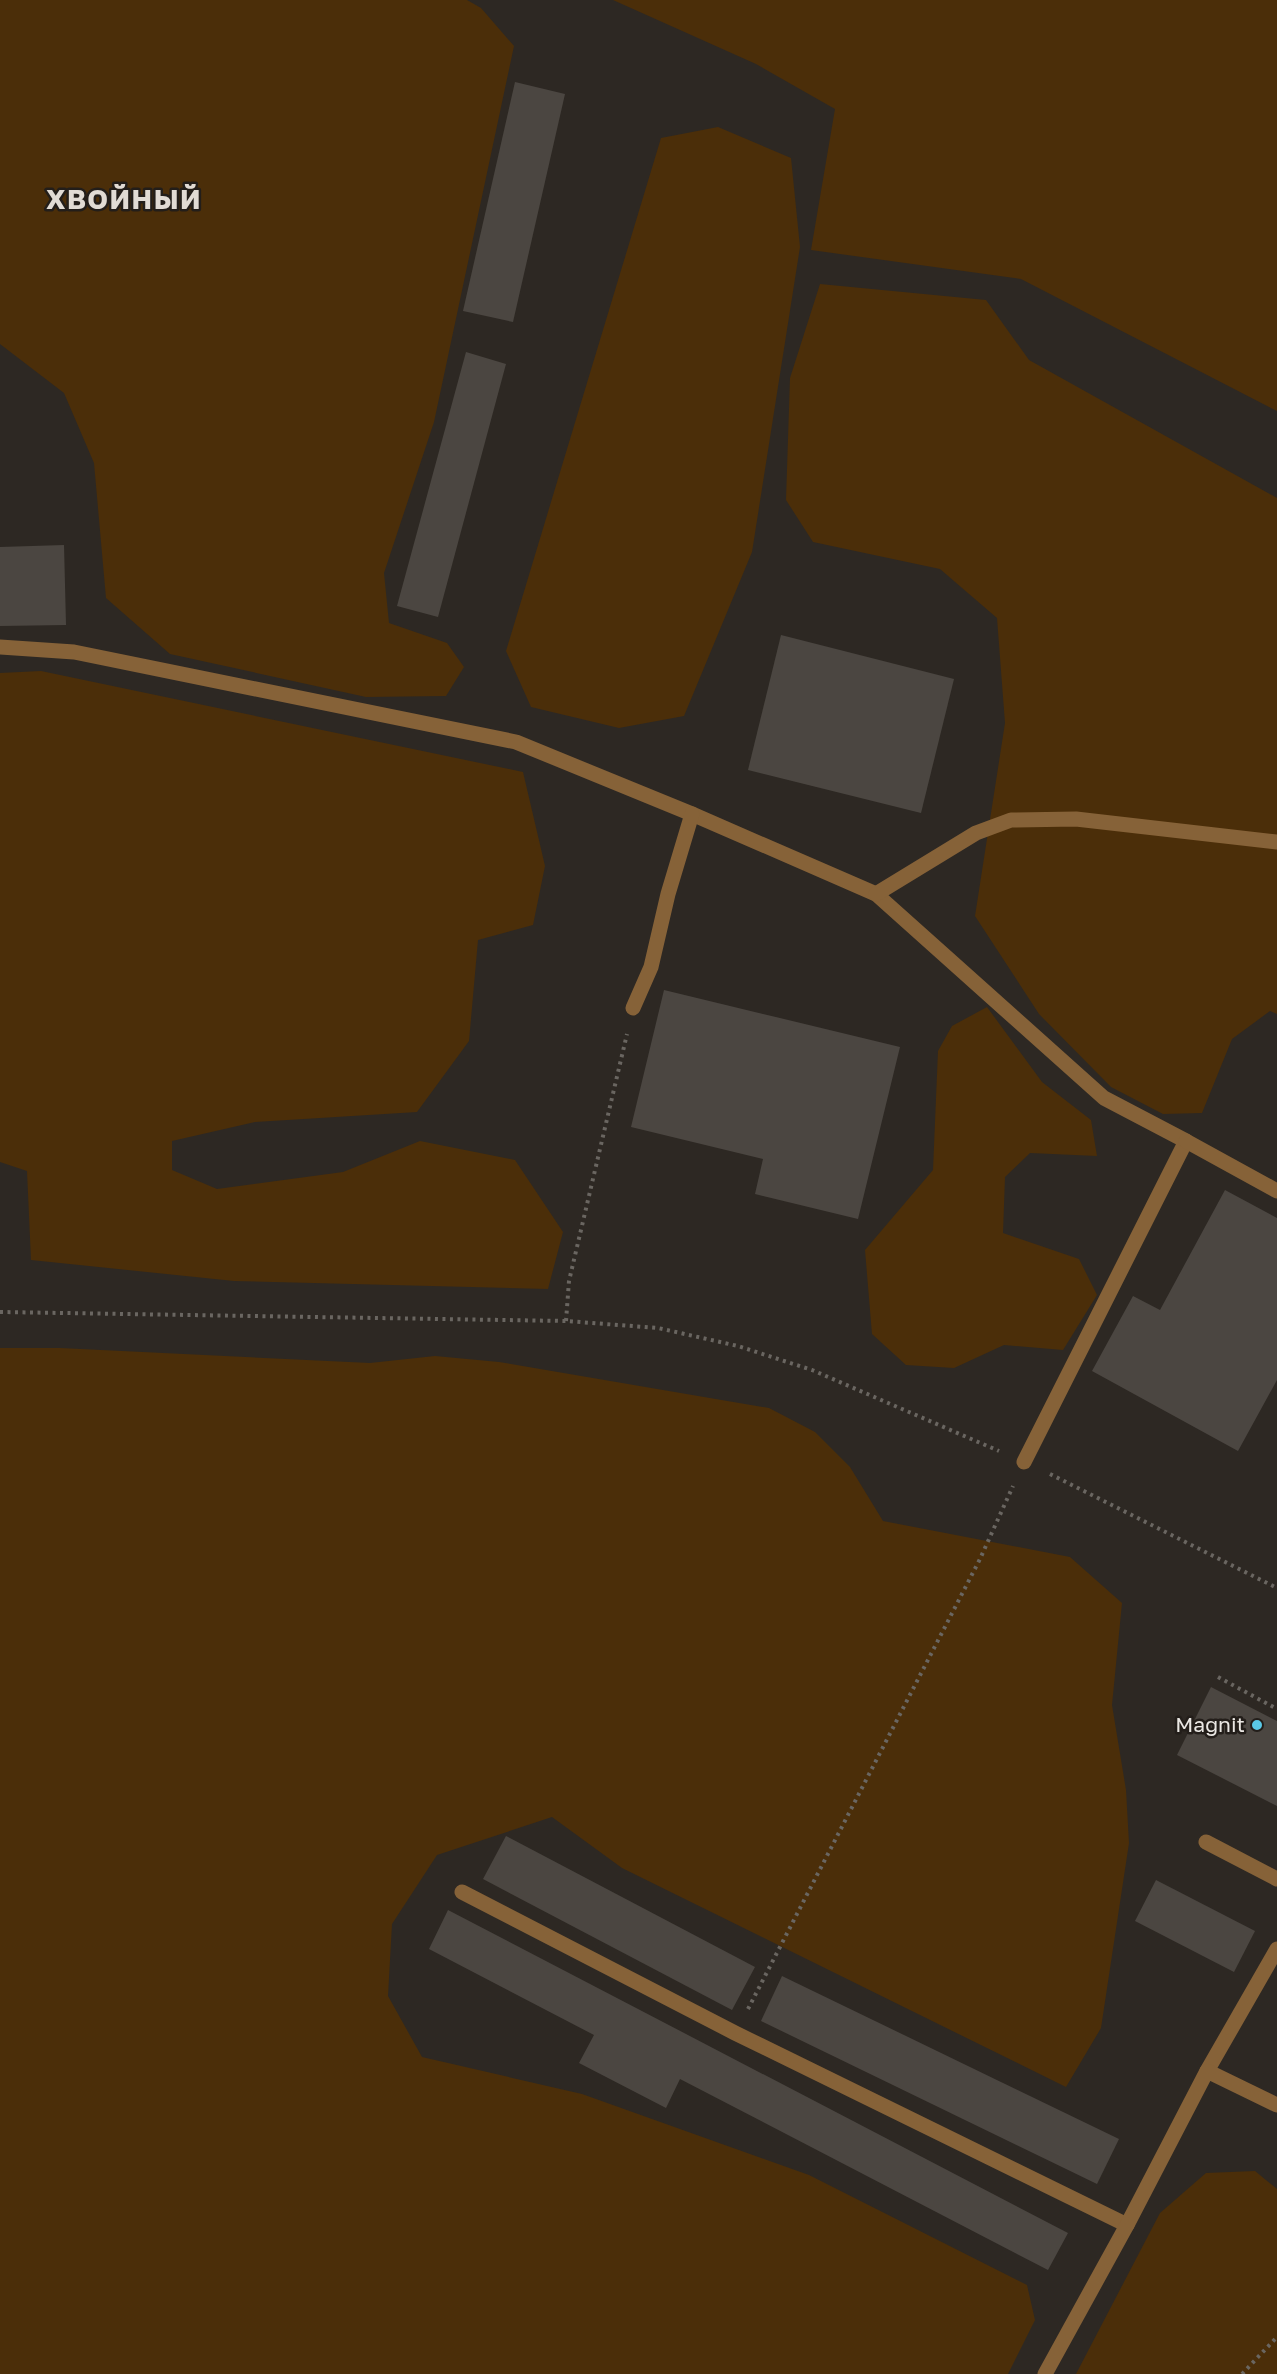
<svg xmlns="http://www.w3.org/2000/svg" width="1277" height="2374" viewBox="0 0 1277 2374" font-family="'Golos Text',sans-serif">
<style>
.green{fill:#4b2e09}
.building{fill:#4b4641}
.lines{fill:none;stroke-linecap:round;stroke-linejoin:round}
.path{stroke:#6a6661;stroke-width:4;stroke-dasharray:3 4.5;stroke-linecap:butt}
.lane{stroke:#866238;stroke-width:15}
.street{stroke:#866238;stroke-width:15}
.poi-dot{fill:#5ac8e6;stroke:#231e1a;stroke-width:2}
.labels{text-anchor:middle;stroke-width:5;stroke-linejoin:round;paint-order:stroke}
.poi-label{font-size:21px;fill:#eae7e3;stroke:#231e1a;text-anchor:end}
.district-label{font-size:27px;font-weight:bold;letter-spacing:1.5px;fill:#e1dbd4;stroke:#231e1a}
</style>
<rect width="100%" height="100%" fill="#2d2823"/>
<!-- green -->
<g class="green">
<polygon points="0,0 467,0 481,8 514,46 434,422 384,573 389,623 447,643 464,667 446,696 366,697 170,654 106,598 94,463 64,393 0,344"/>
<polygon points="613,0 1277,0 1277,411 1021,279 811,250 835,109 756,64"/>
<polygon points="718,127 791,158 800,247 752,552 684,716 619,728 531,707 506,651 661,138"/>
<polygon points="820,284 986,300 1029,360 1277,498 1277,1014 1270,1011 1232,1039 1202,1113 1163,1114 1111,1087 1039,1014 975,916 1005,723 997,618 940,569 813,542 786,500 790,378"/>
<polygon points="41,671 523,772 545,866 533,925 478,940 469,1041 417,1112 255,1122 172,1141 172,1170 217,1189 343,1172 420,1141 515,1160 563,1232 548,1289 234,1281 31,1260 27,1171 0,1162 0,673"/>
<polygon points="987,1007 1042,1082 1091,1120 1097,1156 1030,1153 1005,1177 1003,1233 1079,1259 1097,1295 1063,1350 1004,1345 954,1368 906,1365 872,1334 865,1250 933,1170 938,1051 952,1026"/>
<polygon points="0,1348 60,1348 370,1363 435,1356 499,1362 769,1408 815,1432 850,1467 883,1521 1070,1557 1122,1603 1112,1705 1126,1790 1129,1843 1101,2028 1066,2087 622,1868 552,1817 437,1855 392,1924 388,1996 422,2057 582,2094 809,2175 1027,2285 1035,2320 1008,2374 0,2374"/>
<polygon points="1255,2171 1277,2189 1277,2374 1076,2374 1160,2213 1206,2173"/>
</g>
<!-- building -->
<g class="building">
<polygon points="515,82 565,94 513,322 463,311"/>
<polygon points="466,352 506,364 438,617 397,606"/>
<polygon points="64,545 66,625 0,626 0,547"/>
<polygon points="781,635 954,679 921,813 748,770"/>
<polygon points="664,990 900,1047 858,1219 755,1194 763,1159 631,1127"/>
<polygon points="1225,1190 1277,1218 1277,1380 1238,1451 1092,1371 1133,1296 1160,1310"/>
<polygon points="1211,1687 1277,1721 1277,1806 1177,1755"/>
<polygon points="506,1836 755,1967 732,2010 483,1879"/>
<polygon points="1156,1880 1255,1931 1234,1972 1135,1921"/>
<polygon points="448,1910 1068,2233 1048,2270 680,2079 666,2108 579,2063 594,2035 429,1949"/>
<polygon points="782,1976 1119,2139 1097,2184 761,2021"/>
</g>
<g class="lines">
<!-- path -->
<g class="path">
<polyline points="0,1312 566,1321 658,1328 738,1346 812,1370 999,1451"/>
<polyline points="566,1321 569,1281 627,1034"/>
<polyline points="1050,1474 1277,1588"/>
<polyline points="1218,1677 1277,1709"/>
<polyline points="748,2009 980,1559 1013,1486"/>
<polyline points="1242,2374 1277,2337"/>
</g>
<!-- lane -->
<g class="lane">
<polyline points="0,647 74,652 516,742 692,814 876,894 1104,1098 1186,1141 1024,1462"/>
<polyline points="876,894 976,833 1011,820 1076,819 1277,842"/>
<polyline points="633,1008 651,967 668,894 692,814"/>
<polyline points="1186,1141 1277,1191"/>
<polyline points="1206,1842 1277,1879"/>
<polyline points="462,1892 735,2033 1127,2225"/>
<polyline points="1207,2071 1277,1949"/>
</g>
<!-- street -->
<polyline class="street" points="1045,2374 1127,2225 1207,2071 1277,2105"/>
</g>
<!-- markers -->
<circle class="poi-dot" cx="1257" cy="1725" r="6"/>
<g class="labels">
<!-- poi labels -->
<g class="poi-label">
<text x="1245" y="1732">Magnit</text>
</g>
<!-- district labels -->
<g class="district-label">
<text x="124" y="209">ХВОЙНЫЙ</text>
</g>
</g>
</svg>
